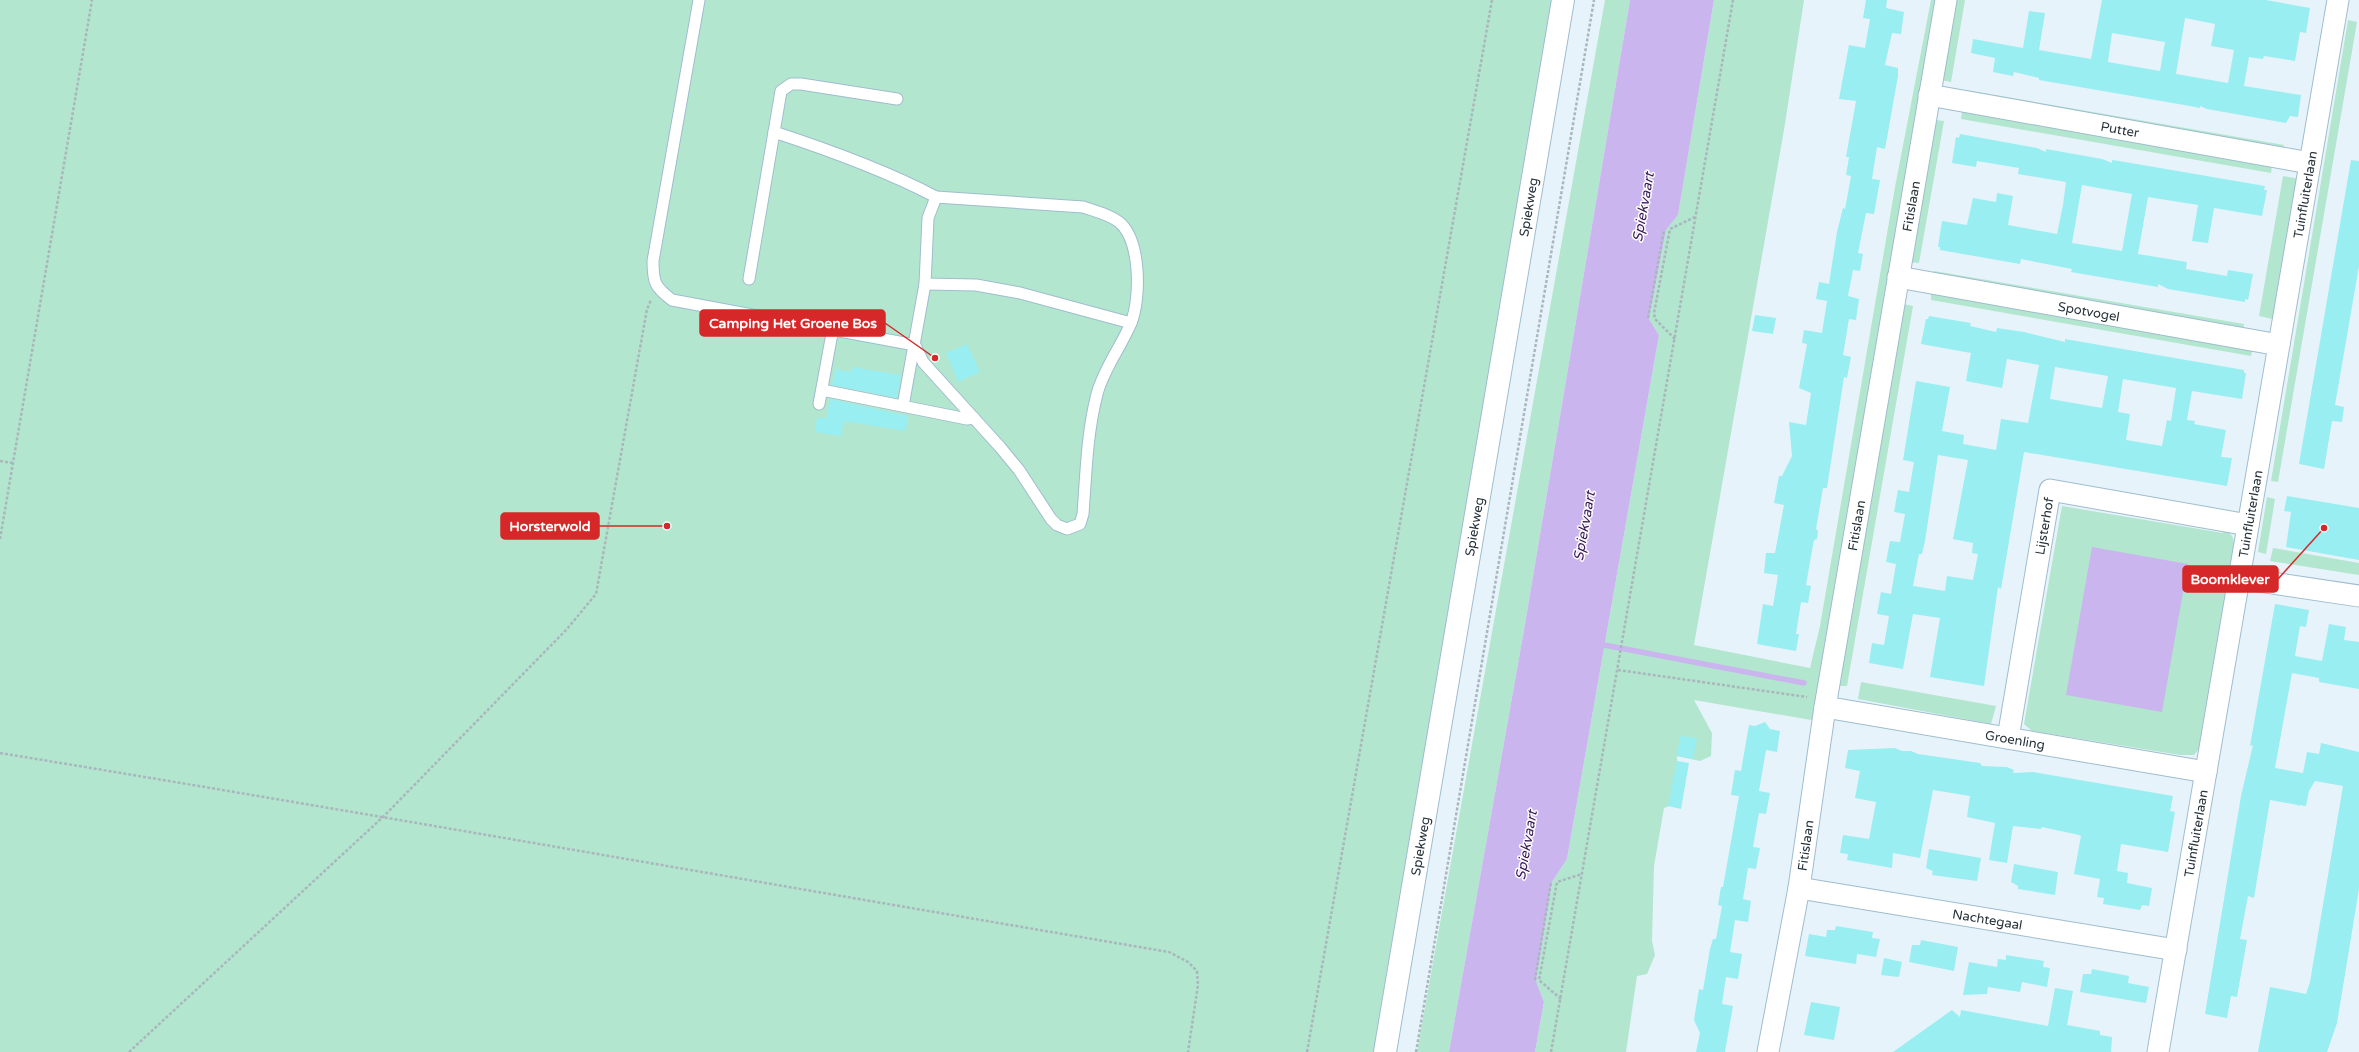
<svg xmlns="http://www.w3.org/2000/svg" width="2359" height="1052" viewBox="0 0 2359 1052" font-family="'Varela Round',sans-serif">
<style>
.green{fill:#b3e6ce}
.water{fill:#cbb5ee}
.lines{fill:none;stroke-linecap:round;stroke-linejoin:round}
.stream{stroke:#cbb5ee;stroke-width:5.5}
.building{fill:#98eef1;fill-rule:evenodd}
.lane-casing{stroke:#9fbdce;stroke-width:13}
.street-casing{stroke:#9fbdce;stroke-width:23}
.secondary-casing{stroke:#9fbdce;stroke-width:24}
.path{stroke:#aab6bd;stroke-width:2.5;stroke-dasharray:3 2;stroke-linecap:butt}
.lane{stroke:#fff;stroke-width:11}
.street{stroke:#fff;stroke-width:21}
.secondary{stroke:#fff;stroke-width:22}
.labels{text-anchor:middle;stroke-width:3;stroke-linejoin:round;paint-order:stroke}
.street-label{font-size:13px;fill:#263239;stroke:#fefefe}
.water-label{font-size:14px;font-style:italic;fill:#381759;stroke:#fefefe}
.leader{fill:none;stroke:#d62828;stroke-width:1.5}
.callout-dot{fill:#d62828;stroke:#fefefe;stroke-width:1.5}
.callout{fill:#d62828;stroke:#d62828;stroke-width:1.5}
.callout-label{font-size:14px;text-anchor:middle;font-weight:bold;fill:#fff}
</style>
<rect width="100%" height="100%" fill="#e7f3fb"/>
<!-- green -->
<g class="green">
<polygon points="0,0 1553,0 1374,1052 0,1052"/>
<polygon points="1605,0 1630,0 1524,630 1449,1052 1417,1052"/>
<polygon points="1714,0 1804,0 1784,130 1694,645 1810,668 1820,626 1895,187 1931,0 1939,0 1817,721 1694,700 1712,733 1711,756 1700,761 1677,756 1678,781 1675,804 1664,808 1654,866 1652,941 1655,955 1647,974 1637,976 1626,1052 1535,1052 1544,1002 1536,981 1552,882 1567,859 1659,335 1649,319 1666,230 1678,215"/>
<polygon points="1955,0 1965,0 1951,82 1941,80"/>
<polygon points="2348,20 2357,22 2278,482 2271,481"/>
<polygon points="1966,90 2284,145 2283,151 1965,98"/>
<polygon points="1962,111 2272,166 2271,173 1961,119"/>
<polygon points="1935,120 1944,121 1919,263 1909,262"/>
<polygon points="2283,176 2300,179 2277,320 2259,316"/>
<polygon points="1934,271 2244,324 2243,332 1933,279"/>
<polygon points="1931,293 2253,347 2251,356 1931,300"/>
<polygon points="1904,304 1913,306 1847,686 1838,686"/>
<polygon points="2267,497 2275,499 2266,554 2258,552"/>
<path d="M2062 506 2223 533 2225 530C2235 535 2234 542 2234 552L2200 748 2194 755H2180L2032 731 2024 724Z"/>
<polygon points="2273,548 2359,563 2359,575 2270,561"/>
<polygon points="1861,682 1996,706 1991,724 1858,699"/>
</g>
<!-- water -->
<g class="water">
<polygon points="1630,0 1714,0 1678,215 1666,230 1649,319 1659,335 1567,859 1552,882 1536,981 1544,1002 1535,1052 1449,1052 1524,630"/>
<polygon points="2092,547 2188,564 2162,712 2066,695"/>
</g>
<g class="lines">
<!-- stream -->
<polyline class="stream" points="1604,645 1804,683"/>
</g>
<!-- building -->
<g class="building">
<polygon points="1866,0 1887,0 1886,8 1904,12 1901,34 1892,33 1885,65 1898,68 1898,76 1885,149 1877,147 1872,179 1880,180 1874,214 1866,213 1858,253 1863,254 1860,271 1853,270 1848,296 1859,299 1856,320 1849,319 1843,355 1851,357 1847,378 1844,377 1827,488 1823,488 1816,529 1818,531 1817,539 1814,540 1813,545 1806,585 1811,586 1808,603 1801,602 1796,634 1799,634 1796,651 1757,644 1763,604 1773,606 1778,575 1764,573 1766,553 1775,553 1784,505 1774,503 1779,476 1782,476 1792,456 1789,422 1806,425 1811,393 1799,388 1807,344 1802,343 1804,330 1822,333 1827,301 1816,299 1819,282 1829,284 1837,232 1843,208 1845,209 1851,176 1846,175 1849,157 1846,157 1856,101 1839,99 1849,45 1865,48 1870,19 1863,18"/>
<path d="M2102 0H2266L2310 8 2306 33 2300 32 2295 61 2264 56 2263 59 2249 57 2244 86 2301 95 2298 117 2290 116 2286 123 2207 109 2200 106V108L2190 106 2039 80V78L2014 72 2013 76 1993 72 1995 58 1971 53 1973 39 2023 48 2029 11 2045 13 2039 50 2091 59ZM2185 18 2215 24 2211 46 2234 50 2228 83 2176 74ZM2112 33 2165 42 2160 71 2108 62Z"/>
<path d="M1960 134 2037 148 2046 152V149L2102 159 2112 163V160L2119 161 2265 186 2264 190H2267L2262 216 2214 208 2208 243 2192 241 2198 205 2148 197 2138 254 2187 262 2186 269 2227 276 2228 270 2253 274 2248 300 2245 299V302L2168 289 2158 284V287L2071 272 2072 269 2021 259 2020 264 1940 250V247H1938L1942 221 1967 225 1973 198 1996 202 1997 193 2013 196 2008 225 2057 234 2063 205 2066 182 2018 174 2019 168 1977 161 1976 167 1952 163 1956 137 1959 138ZM2082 185 2132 194 2122 251 2072 243Z"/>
<polygon points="2351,160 2359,161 2359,266 2335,405 2344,407 2342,422 2332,421 2324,469 2299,464"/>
<polygon points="1755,315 1776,318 1773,334 1752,331"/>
<path d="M1929 316 1971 323 1970 326 1996 332 1997 328 2024 332 2065 342V339L2244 370V373H2246L2242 399 2192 391 2187 420 2195 421 2194 424 2226 430 2221 457 2232 458 2227 486 2024 452 2001 589 1998 587 1984 686 1930 677 1940 618 1913 614 1903 669 1869 663 1872 643 1884 645 1889 616 1877 614 1881 592 1891 594 1896 564 1886 562 1890 541 1900 542 1905 514 1894 512 1898 490 1909 492 1914 462 1903 460 1916 381 1950 387 1942 431 1964 435 1963 444 1996 450 2001 419 2028 423 2039 365 2007 359 2002 388 1966 381 1971 353 1921 344 1926 319H1928ZM2055 367 2108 376 2102 408 2050 399ZM2123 379 2176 388 2171 421 2167 420 2162 446 2126 440 2130 414 2118 412ZM1938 455 1968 460 1953 539 1973 543 1972 553 1978 554 1973 580 1947 576 1945 591 1913 586 1919 554H1922L1925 541Z"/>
<polygon points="967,344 980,372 958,382 946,353"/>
<polygon points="852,367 901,375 897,398 832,385 835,369 851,372"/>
<polygon points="830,399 908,416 906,431 844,421 841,436 815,432 817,417 826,419"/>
<polygon points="2287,496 2359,508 2359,560 2286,547 2291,512 2284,511"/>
<polygon points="2275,604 2309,610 2306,627 2300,626 2295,656 2322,661 2329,624 2346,627 2344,640 2359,642 2359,689 2319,682 2319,678 2292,673 2275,768 2303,773 2307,752 2319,754 2321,743 2359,752 2359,889 2337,1023 2327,1052 2258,1052 2270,987 2306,994 2310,982 2343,786 2315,781 2309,791 2306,806 2299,805 2298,807 2298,805 2270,800 2254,898 2248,896 2240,939 2247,940 2237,997 2231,996 2227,1018 2205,1014 2241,796 2253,745 2250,746"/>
<polygon points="1765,722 1770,729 1780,731 1777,752 1766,750 1759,791 1770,793 1766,814 1759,813 1753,847 1760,848 1756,869 1748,868 1743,899 1751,901 1748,922 1735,920 1730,952 1742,954 1738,979 1726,977 1722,1004 1733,1006 1725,1052 1696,1052 1700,1033 1694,1020 1699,989 1703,990 1710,949 1713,939 1716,939 1722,906 1718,905 1721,887 1723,887 1739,796 1731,795 1735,770 1741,771 1749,725 1755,726"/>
<polygon points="1680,736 1697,738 1693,759 1677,756"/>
<polygon points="1895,748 1902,751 1911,751 1918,754 1980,763 1982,766 2007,767 2014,770 2013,773 2033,772 2173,796 2170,811 2175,812 2168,852 2121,844 2117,871 2128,873 2127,883 2152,888 2149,906 2142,905 2140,910 2103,904 2104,898 2097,897 2100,879 2074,874 2081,836 2079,835 2042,827 2041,829 2013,826 2007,863 1989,860 1995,823 1967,817 1970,796 1933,790 1920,858 1893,853 1892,868 1847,860 1848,854 1840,853 1843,835 1869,839 1876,802 1855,798 1860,771 1845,768 1848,750"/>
<polygon points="1677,761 1689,763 1681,809 1668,806"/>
<polygon points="1929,849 1981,858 1977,881 1932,875 1933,871 1926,868"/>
<polygon points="2014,864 2058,872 2055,895 2018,889 2018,886 2011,882"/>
<polygon points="1836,926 1873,932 1872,938 1880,939 1876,957 1857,954 1856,964 1805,956 1809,934 1826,937 1827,930 1835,930"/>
<polygon points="1921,940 1958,947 1954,971 1909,962 1912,945 1920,945"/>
<polygon points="2006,955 2044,961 2043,967 2050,968 2047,987 2022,982 2020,992 1988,987 1987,994 1963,995 1969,962 1997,967 1998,959 2006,960"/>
<polygon points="1884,958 1902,962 1899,977 1881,975"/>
<polygon points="2092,969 2129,976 2128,983 2149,987 2146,1003 2080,992 2083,974 2091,974"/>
<polygon points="2055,988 2073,991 2067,1025 2100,1031 2100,1035 2112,1037 2111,1052 1893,1052 1952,1010 1960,1017 1961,1010 2048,1026"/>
<polygon points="1811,1002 1840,1007 1834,1040 1804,1035"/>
</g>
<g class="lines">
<defs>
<g id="lane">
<path d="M699 0 653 261C653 283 655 287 672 300L915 345 923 362 1000 447 1019 470 1051 519 1057 525 1067 529 1080 524 1083 514C1086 474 1087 432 1097 394 1104 368 1121 347 1131 323 1141 298 1141 240 1119 222 1109 214 1095 211 1083 207L936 197 928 218 925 284 903 406"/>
<path d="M774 132C829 150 885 170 936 197"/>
<polyline points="749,279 781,91 791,84 801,84 897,99"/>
<polyline points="925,284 976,285 1020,293 1131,323"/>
<polyline points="822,390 967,419 974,418"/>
<polyline points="819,404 833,328"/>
</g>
<g id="street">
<path id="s1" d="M1929 95 2310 163"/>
<path id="s2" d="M1898 277 2279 345"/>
<polyline points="2239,578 2359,596"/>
<path id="s3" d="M1825 707 2206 772"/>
<path id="s4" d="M2008 738 2050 490 2248 525"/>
<path id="s5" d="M1799 888 2176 950"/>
<path id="s6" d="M1768 1052 1799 888 1825 707 1946 0"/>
<path id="s7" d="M2158 1052 2338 0"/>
</g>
<g id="secondary">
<path id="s8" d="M1385 1052 1563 0"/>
</g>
</defs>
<!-- lane casing -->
<use href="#lane" class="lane-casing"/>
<!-- street casing -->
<use href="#street" class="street-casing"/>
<!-- secondary casing -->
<use href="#secondary" class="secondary-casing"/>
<!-- path -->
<g class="path">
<polyline points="1648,318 1664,230"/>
<polyline points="1675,339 1655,319 1654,313 1670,229 1695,217"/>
<polyline points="0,461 13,463"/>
<polyline points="0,539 92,0"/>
<polyline points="1618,670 1807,697"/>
<path d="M0 753C390 817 779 886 1169 952L1188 962 1197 971 1198 985 1188 1052"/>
<polyline points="1535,980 1551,882"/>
<polyline points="1561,999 1539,980 1557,882 1582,874"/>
<polyline points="129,1052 384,816 567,629 596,594 647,309 651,300"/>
<polyline points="1307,1052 1492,0"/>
<polyline points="1416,1052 1594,0"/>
<polyline points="1551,1052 1733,0"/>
</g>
<!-- lane -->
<use href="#lane" class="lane"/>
<!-- street -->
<use href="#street" class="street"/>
<!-- secondary -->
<use href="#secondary" class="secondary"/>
</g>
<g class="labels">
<!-- street labels -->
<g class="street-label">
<text dy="5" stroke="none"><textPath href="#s1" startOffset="194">Putter</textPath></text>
<text dy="5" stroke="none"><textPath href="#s7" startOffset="870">Tuinfluiterlaan</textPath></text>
<text dy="5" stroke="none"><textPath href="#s6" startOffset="858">Fitislaan</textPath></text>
<text dy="5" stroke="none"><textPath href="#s8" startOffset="857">Spiekweg</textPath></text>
<text dy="5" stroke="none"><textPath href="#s2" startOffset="194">Spotvogel</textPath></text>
<text dy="5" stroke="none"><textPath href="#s7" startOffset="546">Tuinfluiterlaan</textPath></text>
<text dy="5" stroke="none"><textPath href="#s8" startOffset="533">Spiekweg</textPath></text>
<text dy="5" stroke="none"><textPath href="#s6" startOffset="534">Fitislaan</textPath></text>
<text dy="5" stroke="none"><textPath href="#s4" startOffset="215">Lijsterhof</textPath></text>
<text dy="5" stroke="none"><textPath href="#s3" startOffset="193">Groenling</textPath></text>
<text dy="5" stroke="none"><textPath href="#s7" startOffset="222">Tuinfluiterlaan</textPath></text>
<text dy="5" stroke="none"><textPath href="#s8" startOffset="209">Spiekweg</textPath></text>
<text dy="5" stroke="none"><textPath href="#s6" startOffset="210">Fitislaan</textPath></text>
<text dy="5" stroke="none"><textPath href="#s5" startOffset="191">Nachtegaal</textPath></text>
</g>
<!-- water labels -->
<g class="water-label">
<text transform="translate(1643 207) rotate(-80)" y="5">Spiekvaart</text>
<text transform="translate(1584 526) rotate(-80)" y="5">Spiekvaart</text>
<text transform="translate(1526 845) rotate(-80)" y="5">Spiekvaart</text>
</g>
</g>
<!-- callouts -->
<path class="leader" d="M935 358L885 323M667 526L599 526M2324 528L2278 579"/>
<g class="callout-dot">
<circle cx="935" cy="358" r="4"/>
<circle cx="667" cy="526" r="4"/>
<circle cx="2324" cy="528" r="4"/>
</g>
<g class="callout">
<rect x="700" y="310" width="185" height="26" rx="4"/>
<rect x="501" y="513" width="98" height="26" rx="4"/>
<rect x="2183" y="566" width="95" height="26" rx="4"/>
</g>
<g class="callout-label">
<text x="793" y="328">Camping Het Groene Bos</text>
<text x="550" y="531">Horsterwold</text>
<text x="2230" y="584">Boomklever</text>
</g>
</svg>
